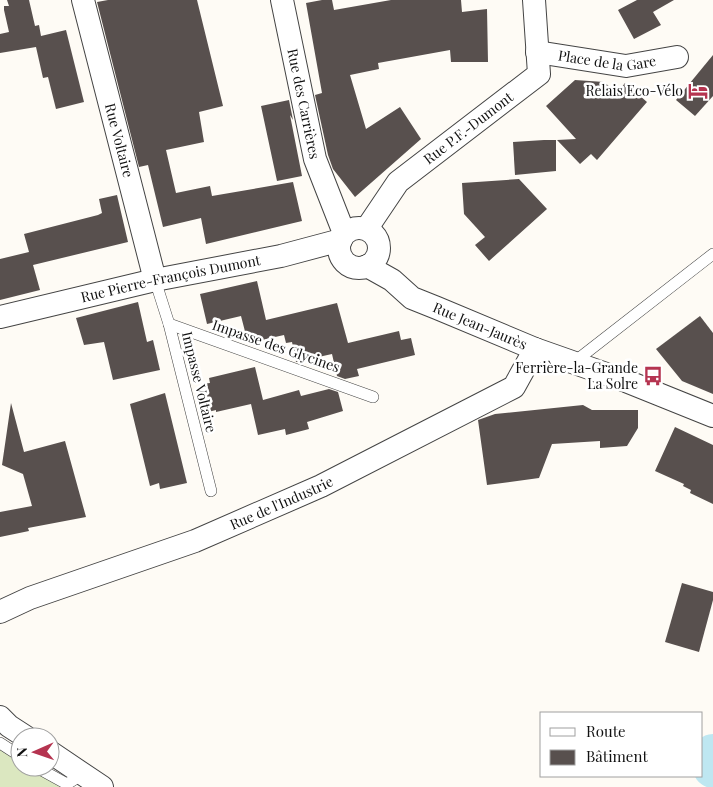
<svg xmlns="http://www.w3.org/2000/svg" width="713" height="787" viewBox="0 0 713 787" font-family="'Playfair Display',serif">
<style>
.grass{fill:#dbe7c0}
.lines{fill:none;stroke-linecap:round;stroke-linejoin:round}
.river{stroke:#bee7f1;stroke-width:40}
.building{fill:#58504e}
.service-casing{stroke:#444;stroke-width:12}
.minor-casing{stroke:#444;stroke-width:24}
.service{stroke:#fff;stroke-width:11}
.minor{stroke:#fff;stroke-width:22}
.labels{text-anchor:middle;stroke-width:5;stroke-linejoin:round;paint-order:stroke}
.street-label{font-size:14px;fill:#111;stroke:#fff}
.poi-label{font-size:14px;fill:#111;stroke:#fff;text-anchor:end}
</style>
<rect width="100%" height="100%" fill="#fefbf5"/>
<!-- grass -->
<polygon class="grass" points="0,744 20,757 20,767 36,767 68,787 0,787"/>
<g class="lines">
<!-- river -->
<polyline class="river" points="713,754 711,759 713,768"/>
</g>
<!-- building -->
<g class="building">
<polygon points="7,0 29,0 35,26 39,25 41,36 66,30 84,102 56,109 48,77 43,78 36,47 0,53 0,34 9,32 4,10 4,6 9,6"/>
<polygon points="108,0 197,0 223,106 199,112 204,142 166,150 176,193 210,186 212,196 293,182 302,221 206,244 201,218 163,227 148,165 139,167 97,2"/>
<polygon points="322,0 332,0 334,10 391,0 461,0 462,12 487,9 488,62 451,62 450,50 378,63 379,69 350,75 366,129 400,107 421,139 355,197 333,169 328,155 315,95 322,93 306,3"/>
<polygon points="637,0 674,0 653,12 661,25 634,39 618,10"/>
<polygon points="713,55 713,96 695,116 676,100"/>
<polygon points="575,80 604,82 617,93 625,83 647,102 597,160 591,154 580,164 557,140 576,139 546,106"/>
<polygon points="289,100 293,120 290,115 302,176 277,181 261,106"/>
<polygon points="544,140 556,140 556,171 515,175 513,142"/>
<polygon points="519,179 547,209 489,261 475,245 485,237 464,214 462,183"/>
<polygon points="117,195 128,242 33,265 40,290 0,300 0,259 29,252 24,234 98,215 102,213 99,199"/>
<polygon points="257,281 266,320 337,303 348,343 399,331 401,340 411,338 415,355 357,369 359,376 345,379 337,376 332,354 296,362 292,342 286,343 284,335 248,343 241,316 207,324 200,294"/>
<polygon points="138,302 147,342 153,340 160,370 113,380 104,342 84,345 76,318"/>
<polygon points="700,316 713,333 713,394 682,381 656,349"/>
<polygon points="255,367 263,400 299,390 301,396 329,389 338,392 343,411 307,422 309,429 286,435 285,429 258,435 251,404 216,412 216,410 208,412 201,384 210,383 209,378"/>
<polygon points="165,393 187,483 160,489 159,483 150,486 130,404"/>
<polygon points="11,403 24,452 65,441 86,517 28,528 29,531 0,537 0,512 32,506 23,474 2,465"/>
<polygon points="583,405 592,410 638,410 638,428 627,446 600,448 600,441 552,444 539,478 487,485 478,420 495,414"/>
<polygon points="675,427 713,445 713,504 690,493 691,490 683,486 684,484 655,471"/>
<polygon points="682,583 713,592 713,600 699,652 665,642"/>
</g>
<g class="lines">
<defs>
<g id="service">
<polyline points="155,280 169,324 211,491"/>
<polyline points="169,324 373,397"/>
<polyline points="573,363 713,254"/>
<polyline points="0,743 20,756"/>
<polyline points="36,767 67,784 83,774"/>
</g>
<g id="minor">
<path id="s1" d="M83 0 155 280"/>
<path id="s2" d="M282 0 315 159 344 233"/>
<path id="s3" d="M537 52 626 66 677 57"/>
<circle cx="359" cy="248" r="20"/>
<path id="s4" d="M367 228 398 182 539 74 534 0"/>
<path id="s5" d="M367 266 392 280 412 298 437 308 535 349 626 381 713 416"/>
<path id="s6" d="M0 317 155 280 281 256 341 240"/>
<path id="s7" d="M0 612 30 598 195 541 321 486 514 387 535 349"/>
<polyline points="0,717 9,726 26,737"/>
<polyline points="50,752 102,787"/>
</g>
</defs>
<!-- service casing -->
<use href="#service" class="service-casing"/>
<!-- minor casing -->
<use href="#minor" class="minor-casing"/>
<!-- service -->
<use href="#service" class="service"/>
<!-- minor -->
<use href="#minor" class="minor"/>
</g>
<!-- icons -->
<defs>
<symbol id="hotel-bare" viewBox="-9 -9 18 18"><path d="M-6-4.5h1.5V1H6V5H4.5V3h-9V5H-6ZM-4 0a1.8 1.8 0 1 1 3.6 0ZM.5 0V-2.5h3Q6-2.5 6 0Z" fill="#b53450" stroke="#fff" stroke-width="2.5" paint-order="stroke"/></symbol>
<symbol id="bus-bare" viewBox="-9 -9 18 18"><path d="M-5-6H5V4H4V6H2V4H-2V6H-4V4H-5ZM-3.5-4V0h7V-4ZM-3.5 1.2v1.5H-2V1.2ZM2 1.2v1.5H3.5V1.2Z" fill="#b53450" stroke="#fff" stroke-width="2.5" paint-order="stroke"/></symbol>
</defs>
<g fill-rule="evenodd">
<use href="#hotel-bare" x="684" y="77" width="28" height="28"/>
<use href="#bus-bare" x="639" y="362" width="28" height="28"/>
</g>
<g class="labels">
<!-- street labels -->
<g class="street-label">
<text dy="5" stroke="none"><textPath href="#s3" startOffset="71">Place de la Gare</textPath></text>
<text dy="5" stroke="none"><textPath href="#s2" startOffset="106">Rue des Carrières</textPath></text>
<text dy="5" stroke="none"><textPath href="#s4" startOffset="144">Rue P.F.-Dumont</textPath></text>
<text dy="5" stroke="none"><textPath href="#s1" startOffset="145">Rue Voltaire</textPath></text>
<text dy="5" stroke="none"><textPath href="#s6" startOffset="175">Rue Pierre-François Dumont</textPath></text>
<text dy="5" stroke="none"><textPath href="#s5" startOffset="129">Rue Jean-Jaurès</textPath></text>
<text transform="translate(276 346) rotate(19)" y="5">Impasse des Glycines</text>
<text transform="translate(199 382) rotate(76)" y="5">Impasse Voltaire</text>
<text dy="5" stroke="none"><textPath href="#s7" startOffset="302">Rue de l'Industrie</textPath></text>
</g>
<!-- poi labels -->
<g class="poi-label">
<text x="683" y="96">Relais Eco-Vélo</text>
<text x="638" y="373">Ferrière-la-Grande<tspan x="638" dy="16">La Solre</tspan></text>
</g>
</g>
<!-- legend -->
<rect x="540" y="712" width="162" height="65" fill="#ffffff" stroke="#a0a0a0"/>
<rect x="550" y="728" width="25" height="8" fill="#ffffff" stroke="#a0a0a0"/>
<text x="586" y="737" font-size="15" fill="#111111">Route</text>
<rect x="550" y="750" width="25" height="15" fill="#58504e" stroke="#a0a0a0"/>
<text x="586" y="762" font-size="15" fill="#111111">Bâtiment</text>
<!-- north arrow -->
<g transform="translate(35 752) rotate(268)"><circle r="24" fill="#ffffff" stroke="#a0a0a0"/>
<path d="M0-4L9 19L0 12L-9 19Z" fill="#b53450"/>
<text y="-8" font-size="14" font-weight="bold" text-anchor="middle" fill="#111111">N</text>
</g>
</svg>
